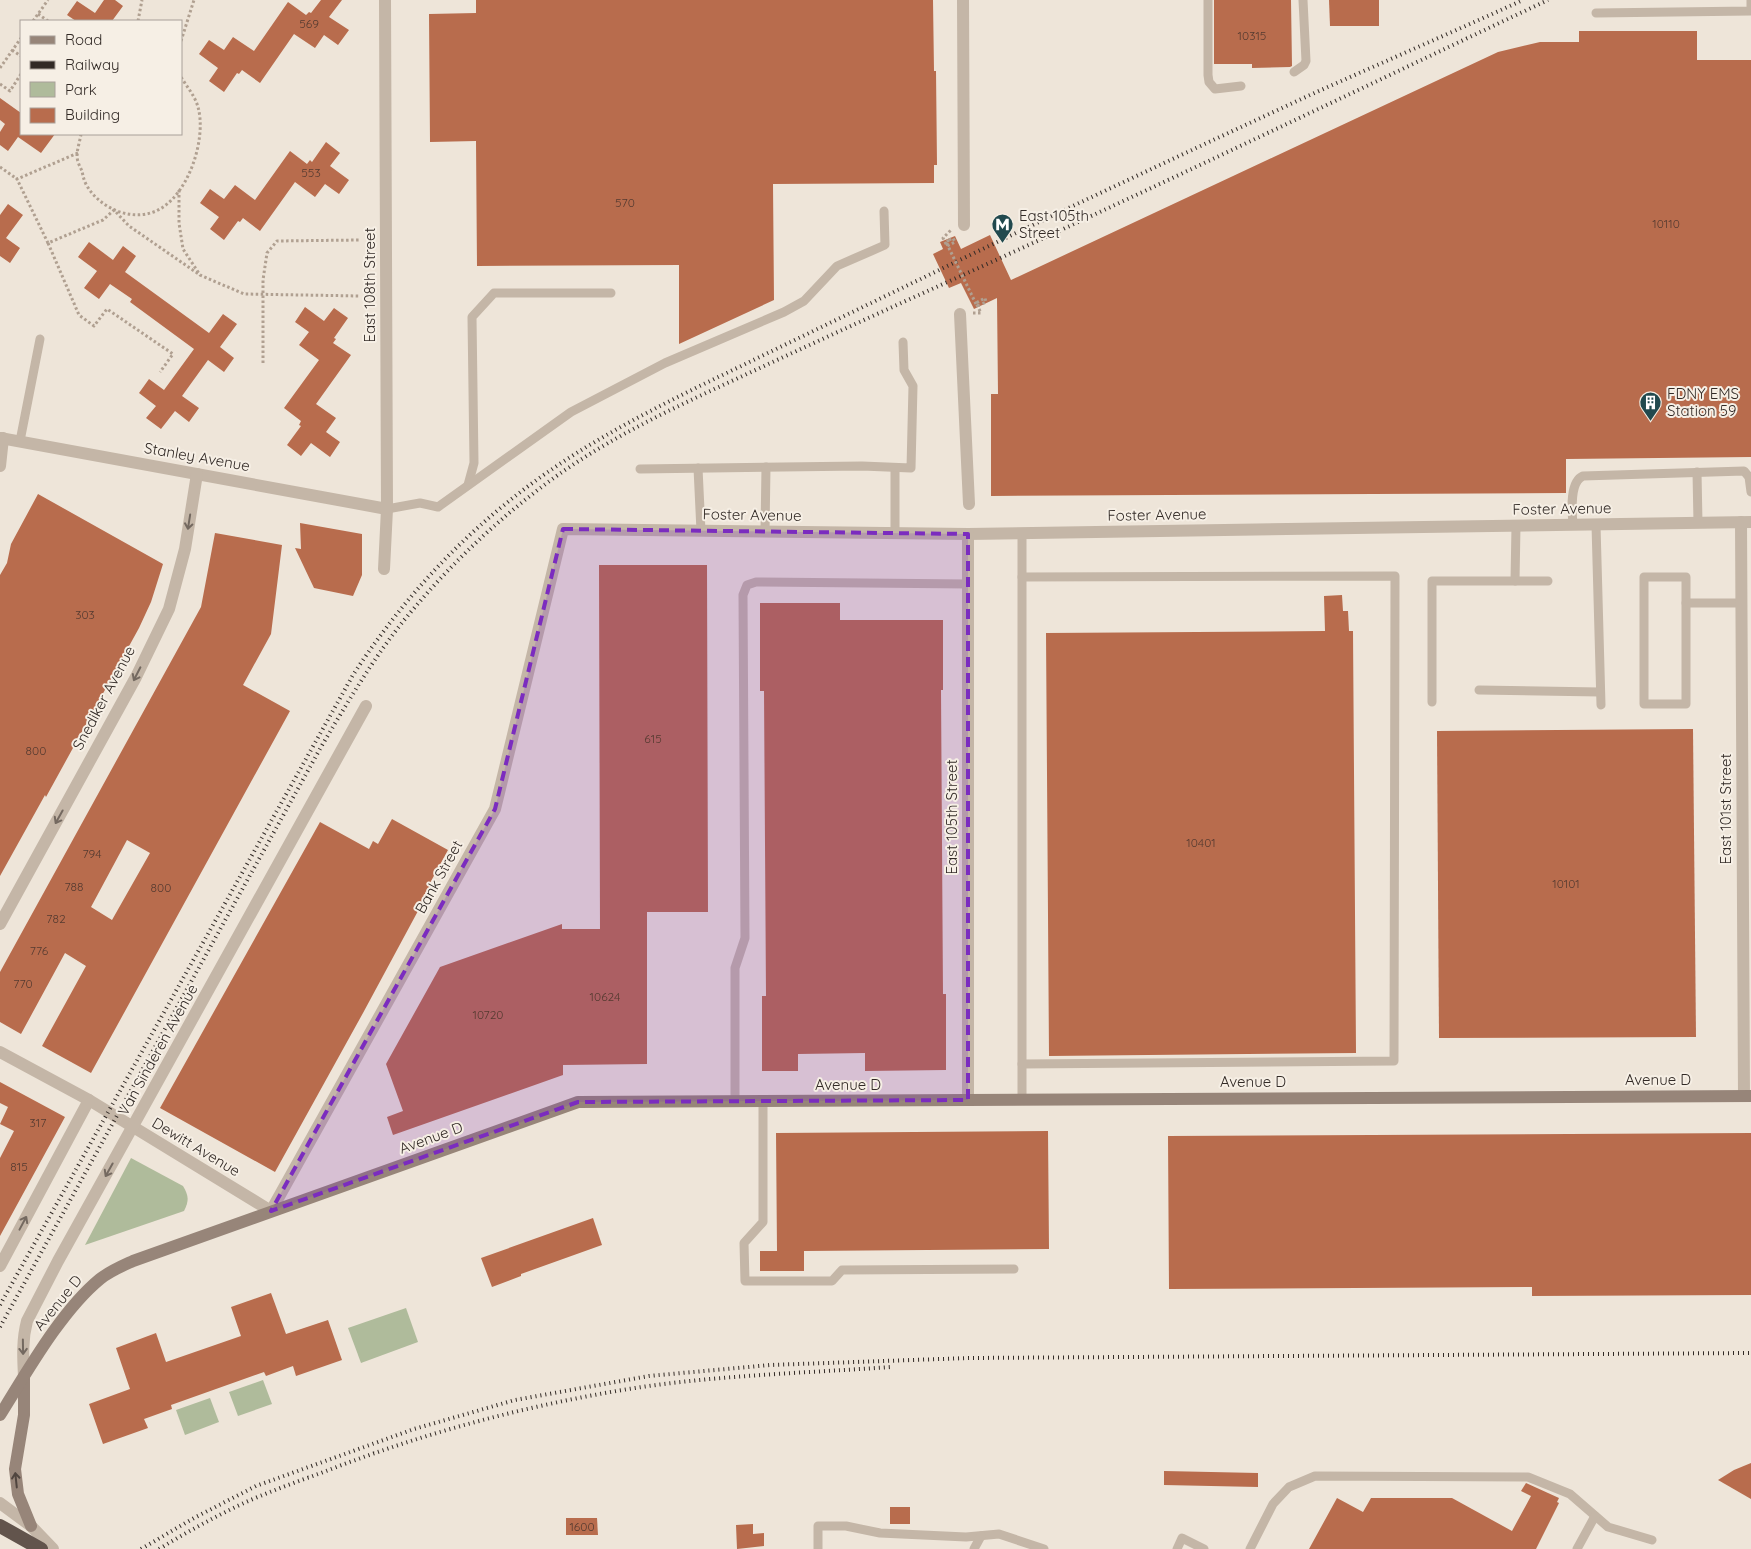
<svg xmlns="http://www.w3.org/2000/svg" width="1751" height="1549" viewBox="0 0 1751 1549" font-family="Quicksand,sans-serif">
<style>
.green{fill:#afbb9b}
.building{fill:#b86c4d;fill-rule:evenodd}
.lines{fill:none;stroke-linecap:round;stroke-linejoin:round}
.path{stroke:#b0a091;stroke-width:3;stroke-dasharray:2.5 2.5;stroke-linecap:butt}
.service{stroke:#c4b6a7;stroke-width:9}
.pedestrian{stroke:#c4b6a7;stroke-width:12}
.minor{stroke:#c4b6a7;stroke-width:12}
.tertiary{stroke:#c4b6a7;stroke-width:12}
.secondary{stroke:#978579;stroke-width:12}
.trunk{stroke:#62544c;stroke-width:14}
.rail{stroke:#322a26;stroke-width:4;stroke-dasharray:1 4;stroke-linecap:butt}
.path-bridge{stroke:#b0a091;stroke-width:3;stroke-dasharray:2.5 2.5;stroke-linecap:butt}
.oneway{stroke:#746960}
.oneway2{stroke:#50453f}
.marked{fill:#7b2cbf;fill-opacity:0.2;stroke:#7b2cbf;stroke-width:4;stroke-dasharray:10 6;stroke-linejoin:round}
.labels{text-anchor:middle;stroke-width:4;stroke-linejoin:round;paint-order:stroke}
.number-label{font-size:12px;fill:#543a30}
.poi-label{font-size:15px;fill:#322a26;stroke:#f6efe5;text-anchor:start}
.street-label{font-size:15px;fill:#322a26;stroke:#f6efe5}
</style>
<rect width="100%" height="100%" fill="#eee5d9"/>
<!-- green -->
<g class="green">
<path d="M131 1158 183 1186C189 1196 189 1201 184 1211L85 1245Z"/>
<polygon points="406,1308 418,1342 361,1363 348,1328"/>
<polygon points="263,1380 272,1404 238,1416 229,1392"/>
<polygon points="210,1398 219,1422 185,1435 176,1410"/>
</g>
<!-- building -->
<g class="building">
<polygon points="104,0 115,0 123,6 112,21 76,21 67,15 77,1 95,13"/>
<polygon points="321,0 342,0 329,17 349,30 338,45 324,35 315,48 294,34 260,83 242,70 239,74 237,73 224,92 209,81 218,68 199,54 209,40 224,50 233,37 254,51 288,2 306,15 309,12 311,13"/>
<polygon points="476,0 933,0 934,71 936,71 937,165 934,165 934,183 773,184 774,300 679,344 679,265 477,266 476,141 430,142 429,14 476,13"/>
<polygon points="1214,0 1291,0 1292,66 1290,67 1252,68 1252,64 1214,64"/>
<polygon points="1329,0 1379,0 1379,26 1330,26"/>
<polygon points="1579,31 1697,31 1697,60 1751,60 1751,457 1566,459 1566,493 991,496 991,394 998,394 997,298 974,309 961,283 949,288 933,254 943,249 940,242 955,236 961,249 990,235 1011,280 1498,52 1540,42 1579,42"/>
<polygon points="0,98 21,113 20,134 55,134 41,153 18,137 8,151 0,145 0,132 5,124 0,120"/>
<polygon points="326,142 340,153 330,166 349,180 339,194 325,184 315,197 295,182 260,231 243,218 240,222 238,221 224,240 210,229 219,217 200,203 210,189 224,199 235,185 255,200 290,151 307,164 310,160 312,162"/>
<polygon points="8,204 23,215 6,238 20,248 10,263 0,256 0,215"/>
<polygon points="89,242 113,260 123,246 136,256 125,272 209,333 223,314 237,324 220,347 234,358 224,372 208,360 182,396 199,408 189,422 175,411 161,429 146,418 156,406 139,393 149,379 164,390 194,349 130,302 132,299 110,284 99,299 84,288 97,271 78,257"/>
<polygon points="305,307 324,321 334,308 348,318 334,338 336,339 333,343 351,355 316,404 336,418 326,432 340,442 330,457 311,443 301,456 287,445 301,426 299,425 301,421 284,408 319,360 299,345 309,332 295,322"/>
<polygon points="38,494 163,564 151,602 139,628 46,797 45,795 0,876 0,575 7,563 11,544"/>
<polygon points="300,523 362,534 362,575 353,596 314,588 295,548 301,549"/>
<path d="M215 533 282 545 271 634 243 685 290 711 91 1073 42 1046 86 966 65 953 21 1034 0 1022V972L201 607ZM127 840 150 853 112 920 91 907Z"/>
<polygon points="599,565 707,565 708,912 647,912 647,1064 563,1065 563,1075 393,1135 387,1117 403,1111 386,1064 440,967 562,924 562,929 600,929"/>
<polygon points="1342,595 1343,611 1348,611 1349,631 1353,631 1356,1053 1049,1056 1046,633 1325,631 1324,596"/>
<polygon points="760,603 840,603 840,620 943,620 943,690 941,690 943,994 946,994 946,1070 865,1071 865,1053 798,1054 798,1071 762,1071 762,996 766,996 764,691 760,691"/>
<polygon points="1693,729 1696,1037 1439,1038 1437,731"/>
<polygon points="392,819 448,850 430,883 432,885 363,1013 275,1172 160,1108 320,822 369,849 373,841 378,844"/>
<polygon points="0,1082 65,1117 0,1236 0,1158 14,1131 0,1124 8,1107 0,1103"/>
<polygon points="1048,1131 1049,1249 804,1251 804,1271 760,1271 760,1251 777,1251 776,1133"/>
<polygon points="1751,1133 1751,1295 1532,1296 1532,1287 1169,1289 1168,1136"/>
<polygon points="593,1218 602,1245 521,1274 521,1276 492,1287 481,1258"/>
<polygon points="271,1293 286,1334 328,1320 342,1360 296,1376 293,1366 266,1376 264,1372 171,1405 172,1409 144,1419 148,1428 103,1444 89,1404 130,1389 116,1348 156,1333 166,1362 241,1336 231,1307"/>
<polygon points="1751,1463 1751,1499 1718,1480 1734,1470"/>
<polygon points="1164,1471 1258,1473 1258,1487 1164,1485"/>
<polygon points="1526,1483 1559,1498 1557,1502 1559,1503 1536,1549 1309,1549 1337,1498 1363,1512 1371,1498 1452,1498 1512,1531 1531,1496 1521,1491"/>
<rect x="890" y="1507" width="20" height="17"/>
<polygon points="566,1518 597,1518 598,1535 566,1535"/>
<polygon points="753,1524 753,1534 764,1533 764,1546 737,1549 736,1525"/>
</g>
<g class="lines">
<!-- path -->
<g class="path">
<polyline points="38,14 48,21"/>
<polyline points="33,21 48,0"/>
<polyline points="138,21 142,0"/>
<polyline points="181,41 194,0"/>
<polyline points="12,50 21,56"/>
<polyline points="0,68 21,38"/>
<polyline points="0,84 10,91 21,74"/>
<path d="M81 134C80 141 77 149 77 156 77 161 80 167 82 171 83 176 84 181 87 186 100 208 131 222 156 211 188 197 207 139 198 107 195 96 187 87 181 77"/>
<polyline points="78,153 17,179 48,243 103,220 114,210 129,226 200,275"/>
<polyline points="0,167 17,179"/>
<polyline points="179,190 179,223 183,249 200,275 244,294 360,296"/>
<polyline points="949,240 953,238 955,242 947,246 943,238 952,229"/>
<polyline points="48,243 79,315 94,326 107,309 173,354 160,372"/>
<polyline points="973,313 981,313 976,303 985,298 986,302 980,305"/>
<polyline points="263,363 263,280 267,253 277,241 359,240"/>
</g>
<!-- service -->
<g class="service">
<polyline points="1208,0 1208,75 1209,82 1215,89 1241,86"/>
<polyline points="1596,13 1751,11 1751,0"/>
<polyline points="1294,72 1304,65 1306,61 1303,0"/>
<polyline points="20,441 40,339"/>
<polyline points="698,468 701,531"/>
<polyline points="895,468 895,533"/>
<polyline points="640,469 862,466 911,468 913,386 904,370 903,342"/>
<polyline points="1697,472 1698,523"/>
<polyline points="468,485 474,463 472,317 494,293 611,293"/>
<polyline points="387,509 420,503 438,507 571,412 665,363 784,312 804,301 837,266 885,245 884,211"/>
<path d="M1573 525C1572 512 1569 482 1583 476L1744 471 1749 477 1751 492"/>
<polyline points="1596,525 1601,705"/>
<polyline points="765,532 766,467"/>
<rect x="1644" y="577" width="42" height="127"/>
<polyline points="1515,581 1516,526"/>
<polyline points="1686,603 1741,603"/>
<polyline points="1479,690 1600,692"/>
<polyline points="1432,702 1432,581 1548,581"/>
<polyline points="1022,1064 1394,1061 1395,576 1022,577"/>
<polyline points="1022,1100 1022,533"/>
<polyline points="735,1102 735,968 745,938 743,595 747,585 756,582 968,584"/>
<polyline points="763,1102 763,1222 744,1243 745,1281 832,1281 842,1270 1014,1269"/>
<polyline points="818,1549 818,1526 846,1526 880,1533 966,1537 999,1534 1044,1549"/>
<polyline points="974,1549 981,1536"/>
<polyline points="1177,1549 1182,1538 1204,1549"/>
<polyline points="1250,1549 1273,1504 1289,1487 1315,1476 1528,1477 1570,1494 1608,1527 1652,1540"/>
<polyline points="1577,1549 1595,1516"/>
</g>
<!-- pedestrian -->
<polyline class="pedestrian" points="960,314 969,504"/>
<!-- minor -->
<g class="minor">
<polyline points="963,0 964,225"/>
<polyline points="0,438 387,509"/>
<polyline points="0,466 3,438"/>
<polyline points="1741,522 1744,1096"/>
<polyline points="384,569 387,509 385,0"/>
<polyline points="0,924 136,677 169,609 185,549 197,474"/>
<polyline points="0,1052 89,1100 271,1211 495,809 563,529 968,534 1751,522"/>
<polyline points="968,1100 968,534"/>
<polyline points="0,1266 89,1100"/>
<path d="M24 1376C23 1357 22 1340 27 1321L58 1261 366 706"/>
</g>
<!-- tertiary -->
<polyline class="tertiary" points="0,1503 31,1526 53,1549"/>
<!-- secondary -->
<g class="secondary">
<polyline points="24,1377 24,1415 15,1469 18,1494 31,1526"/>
<path d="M0 1415C27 1372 61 1311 100 1279 110 1271 122 1266 133 1261L578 1102 1751 1096"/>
</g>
<!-- trunk -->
<polyline class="trunk" points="0,1526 41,1549"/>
<!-- rail -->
<g class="rail">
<path d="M0 1305 353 675C394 612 444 554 503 506 574 447 656 407 739 367 805 335 871 303 937 271 1061 211 1185 153 1310 95 1381 63 1453 32 1523 0"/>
<path d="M0 1327 321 747C346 705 371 662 401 624 443 572 490 526 543 486 606 438 678 406 749 373 820 340 892 307 963 275 1159 186 1353 92 1548 0"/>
<polyline points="141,1549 194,1518 256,1486 414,1429 515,1400 649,1376 770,1365 969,1358 1751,1353"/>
<path d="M159 1549C187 1532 216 1516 246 1502 271 1491 296 1482 321 1473 423 1433 527 1405 635 1388 720 1375 806 1373 891 1367"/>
</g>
<!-- path-bridge -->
<polyline class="path-bridge" points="949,240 946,242 977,306 980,305"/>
</g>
<!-- one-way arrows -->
<defs><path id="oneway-shaft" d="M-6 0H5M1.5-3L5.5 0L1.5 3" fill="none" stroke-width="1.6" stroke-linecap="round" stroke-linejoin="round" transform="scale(1.25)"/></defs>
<g class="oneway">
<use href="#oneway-shaft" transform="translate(189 522) rotate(99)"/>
<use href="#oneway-shaft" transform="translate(137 674) rotate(117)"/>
<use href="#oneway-shaft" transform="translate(59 817) rotate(119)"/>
<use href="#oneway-shaft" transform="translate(109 1170) rotate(119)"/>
<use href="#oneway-shaft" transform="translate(23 1223) rotate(-62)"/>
<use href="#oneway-shaft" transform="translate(23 1347) rotate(89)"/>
</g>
<use class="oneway2" href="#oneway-shaft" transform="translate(16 1480) rotate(-96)"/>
<!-- marked area -->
<path class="marked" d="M563 529 968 534V1100L578 1102 271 1211 495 809Z"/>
<!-- icons -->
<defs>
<symbol id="metro-pin" viewBox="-11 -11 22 30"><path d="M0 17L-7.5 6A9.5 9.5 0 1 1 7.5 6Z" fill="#21494e" stroke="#f6efe5"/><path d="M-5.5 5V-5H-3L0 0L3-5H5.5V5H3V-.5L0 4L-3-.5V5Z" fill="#fff"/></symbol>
<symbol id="building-pin" viewBox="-11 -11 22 30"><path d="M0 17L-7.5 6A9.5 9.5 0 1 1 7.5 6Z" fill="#21494e" stroke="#f6efe5"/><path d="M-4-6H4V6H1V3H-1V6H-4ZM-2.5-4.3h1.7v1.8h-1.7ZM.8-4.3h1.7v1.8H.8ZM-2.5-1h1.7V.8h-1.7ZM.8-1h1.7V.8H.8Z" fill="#fff"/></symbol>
</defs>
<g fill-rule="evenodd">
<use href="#metro-pin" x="990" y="212" width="25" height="34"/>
<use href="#building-pin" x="1638" y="390" width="25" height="34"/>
</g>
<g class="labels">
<!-- number labels -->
<g class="number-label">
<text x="309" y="28">569</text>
<text x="1252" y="40">10315</text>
<text x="311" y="177">553</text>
<text x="625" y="207">570</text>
<text x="1666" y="228">10110</text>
<text x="85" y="619">303</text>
<text x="653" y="743">615</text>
<text x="36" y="755">800</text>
<text x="1201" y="847">10401</text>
<text x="92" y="858">794</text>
<text x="1566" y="888">10101</text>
<text x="74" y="891">788</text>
<text x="161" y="892">800</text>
<text x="56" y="923">782</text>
<text x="39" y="955">776</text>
<text x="23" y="988">770</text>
<text x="605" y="1001">10624</text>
<text x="488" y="1019">10720</text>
<text x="38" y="1127">317</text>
<text x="19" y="1171">815</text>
<text x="582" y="1531">1600</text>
</g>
<!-- poi labels -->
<g class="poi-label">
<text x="1019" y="221">East 105th<tspan x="1019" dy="17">Street</tspan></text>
<text x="1667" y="399">FDNY EMS<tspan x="1667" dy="17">Station 59</tspan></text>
</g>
<!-- street labels -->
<g class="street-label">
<text transform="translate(370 285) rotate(-90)" y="5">East 108th Street</text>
<text transform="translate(197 457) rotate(10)" y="5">Stanley Avenue</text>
<text transform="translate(1562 509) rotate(-1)" y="5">Foster Avenue</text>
<text transform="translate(752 515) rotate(1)" y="5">Foster Avenue</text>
<text transform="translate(1157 515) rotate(-1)" y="5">Foster Avenue</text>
<text transform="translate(104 698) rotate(-62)" y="5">Snediker Avenue</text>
<text transform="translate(1726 809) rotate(-90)" y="5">East 101st Street</text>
<text transform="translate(952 817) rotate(-90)" y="5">East 105th Street</text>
<text transform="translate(439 877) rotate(-61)" y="5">Bank Street</text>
<text transform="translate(158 1050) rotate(-61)" y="5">Van Sinderen Avenue</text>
<text x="1658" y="1085">Avenue D</text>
<text x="1253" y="1087">Avenue D</text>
<text x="848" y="1090">Avenue D</text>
<text transform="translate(431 1138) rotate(-20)" y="5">Avenue D</text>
<text transform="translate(196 1147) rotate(31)" y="5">Dewitt Avenue</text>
<text transform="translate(58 1303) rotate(-51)" y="5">Avenue D</text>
</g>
</g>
<!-- legend -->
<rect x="20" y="20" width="162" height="115" fill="#f6efe5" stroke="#a8a099"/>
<rect x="30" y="36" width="25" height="8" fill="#978579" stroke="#a8a099"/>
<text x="65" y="45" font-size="15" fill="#322a26">Road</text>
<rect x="30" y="61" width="25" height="8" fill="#322a26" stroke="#a8a099"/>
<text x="65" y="70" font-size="15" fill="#322a26">Railway</text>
<rect x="30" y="82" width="25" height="15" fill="#afbb9b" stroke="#a8a099"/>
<text x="65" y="95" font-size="15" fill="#322a26">Park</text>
<rect x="30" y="108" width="25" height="15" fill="#b86c4d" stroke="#a8a099"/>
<text x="65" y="120" font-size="15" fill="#322a26">Building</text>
</svg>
